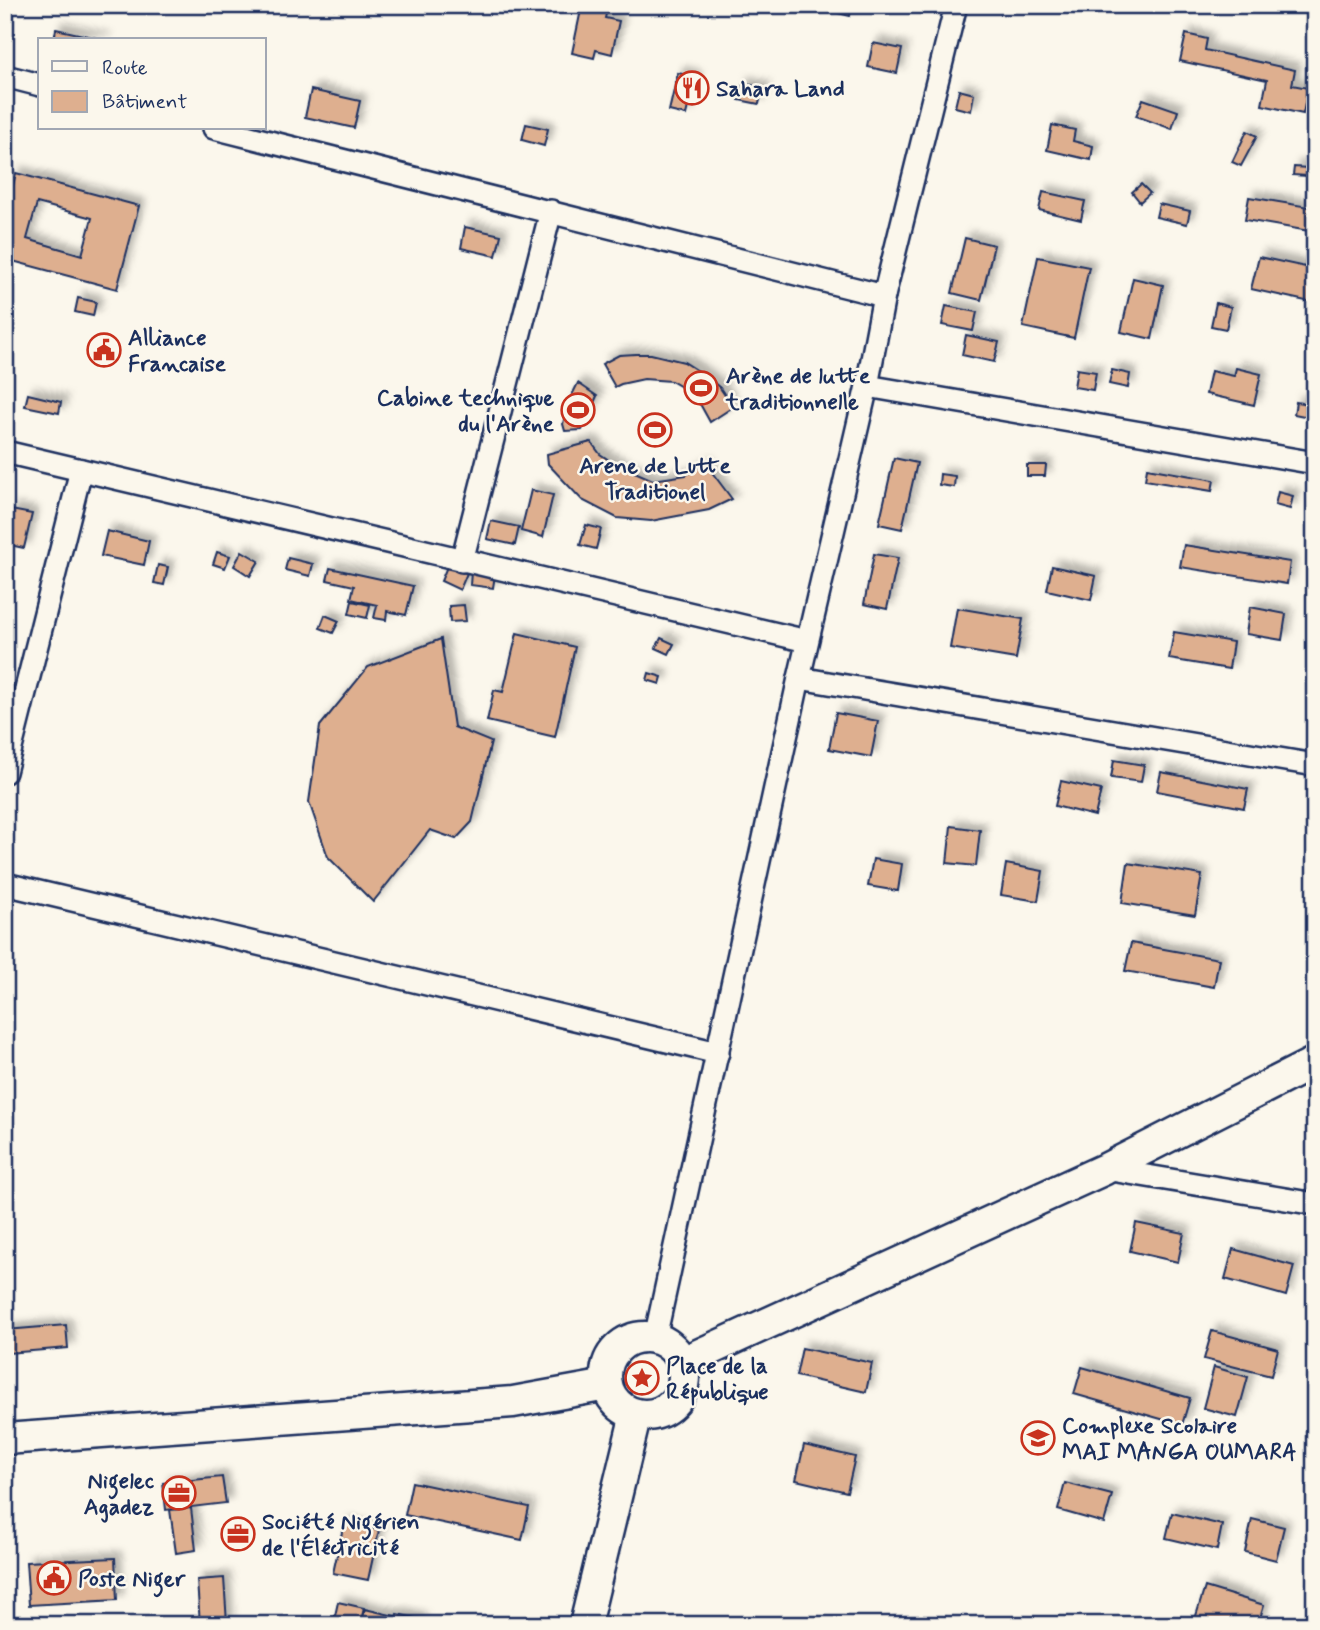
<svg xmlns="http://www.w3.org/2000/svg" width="1320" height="1630" viewBox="0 0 1320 1630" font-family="Mynerve,sans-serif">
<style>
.pitch{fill:#b3e2a2;stroke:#678880;stroke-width:2}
.building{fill:#deaf8f;stroke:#1b2f5e;stroke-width:2;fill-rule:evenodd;filter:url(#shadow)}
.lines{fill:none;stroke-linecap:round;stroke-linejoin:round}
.street-casing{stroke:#1b2f5e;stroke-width:26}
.secondary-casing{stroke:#1b2f5e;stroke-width:35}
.street{stroke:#fbf7ec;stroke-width:21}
.secondary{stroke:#fbf7ec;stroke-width:30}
.labels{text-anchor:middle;stroke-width:5;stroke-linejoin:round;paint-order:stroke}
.poi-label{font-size:23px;font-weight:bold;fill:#1b2f5e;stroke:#fbf7ec;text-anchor:start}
</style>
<defs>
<filter id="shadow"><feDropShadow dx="6" dy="-6" stdDeviation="3.5" flood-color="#0004"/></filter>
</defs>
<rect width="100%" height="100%" fill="#fbf7ec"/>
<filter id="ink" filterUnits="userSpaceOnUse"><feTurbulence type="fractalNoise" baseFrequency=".0143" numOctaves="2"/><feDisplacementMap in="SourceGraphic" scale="14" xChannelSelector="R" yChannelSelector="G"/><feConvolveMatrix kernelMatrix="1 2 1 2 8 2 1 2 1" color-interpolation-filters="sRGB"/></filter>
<g filter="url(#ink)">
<!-- pitch -->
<polygon class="pitch" points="323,5 400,5 336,9"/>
<!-- building -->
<g class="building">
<polygon points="582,5 607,10 605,18 619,21 612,54 596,50 594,58 572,53"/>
<polygon points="819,5 852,5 850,16 818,8"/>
<polygon points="56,29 106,40 54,40"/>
<polygon points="1186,34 1207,39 1205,50 1295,70 1292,85 1308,88 1303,114 1262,105 1267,80 1180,61"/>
<polygon points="873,43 902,49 897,73 868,67"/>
<polygon points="678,73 695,77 686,115 669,111"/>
<polygon points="743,83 763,88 759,104 739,100"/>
<polygon points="311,90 360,101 354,128 305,117"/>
<polygon points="959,90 974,94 971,111 955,107"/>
<polygon points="1143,99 1178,111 1172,129 1136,116"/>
<polygon points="526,124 548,129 544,146 522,140"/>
<polygon points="1052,125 1075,130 1073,141 1093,146 1091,160 1047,150"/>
<polygon points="1247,131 1257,136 1241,166 1232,162"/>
<polygon points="1294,167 1308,168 1307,176 1293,175"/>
<path d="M16 173 139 206 117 289 5 259V192L11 193ZM37 203 92 218 82 255 27 239Z"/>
<polygon points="1141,184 1150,193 1140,202 1132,192"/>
<polygon points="1043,192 1085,201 1081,220 1039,210"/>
<polygon points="1249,197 1315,208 1315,232 1245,220"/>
<polygon points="1159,204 1190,211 1187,224 1156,217"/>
<polygon points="465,227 501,235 496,256 461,248"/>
<polygon points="965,238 994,245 981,300 952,293"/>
<polygon points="1038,257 1089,267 1074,338 1023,327"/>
<polygon points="1259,257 1315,269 1315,303 1251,289"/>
<polygon points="1133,278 1163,285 1152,339 1121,332"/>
<polygon points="78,298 96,302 93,316 75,312"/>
<polygon points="1216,303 1231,307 1226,329 1211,326"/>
<polygon points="946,306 977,312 973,331 942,325"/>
<polygon points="966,335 999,342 994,362 962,355"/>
<polygon points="636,354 651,354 684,362 706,376 720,388 733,407 710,422 695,395 671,381 644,379 621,384 615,387 602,364 619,355"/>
<polygon points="1236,368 1261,374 1254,405 1206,394 1211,371 1234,376"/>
<polygon points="1077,369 1096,372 1093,390 1074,387"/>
<polygon points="1112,370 1130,374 1128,388 1109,384"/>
<polygon points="1311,382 1315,384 1315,398 1306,394"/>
<polygon points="578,383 597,396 582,430 565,431 563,424 567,405"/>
<polygon points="28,394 61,402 59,413 25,406"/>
<polygon points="1296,402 1315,405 1314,418 1294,414"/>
<polygon points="591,442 600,454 612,462 653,480 686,475 705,463 732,499 709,510 651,521 617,518 582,500 548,464 547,454"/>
<polygon points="894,458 917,463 902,529 879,524"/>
<polygon points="1027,465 1046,465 1045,476 1027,476"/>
<polygon points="1147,468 1214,480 1212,491 1145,480"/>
<polygon points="940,474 955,476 954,487 939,485"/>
<polygon points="531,490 553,495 543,537 521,531"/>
<polygon points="1278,492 1293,496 1290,509 1275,505"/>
<polygon points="11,510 32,514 24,548 5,544"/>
<polygon points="491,521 519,527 515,545 487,539"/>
<polygon points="586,525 601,529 596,549 580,545"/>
<polygon points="107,531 149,541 144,565 101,556"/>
<polygon points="1184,545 1290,562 1287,584 1180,567"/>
<polygon points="242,551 259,561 250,576 234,566"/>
<polygon points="217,552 230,556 225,568 213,564"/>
<polygon points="874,554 898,558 887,609 864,604"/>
<polygon points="288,558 313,564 310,576 285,570"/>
<polygon points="448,564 467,573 460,590 441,581"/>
<polygon points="158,565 168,567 164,585 154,583"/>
<polygon points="1052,566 1096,576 1091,600 1047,590"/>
<polygon points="330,568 413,586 406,615 387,611 386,620 374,618 377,605 351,599 354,586 327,580"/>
<polygon points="471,572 495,575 493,588 470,585"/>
<polygon points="352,601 370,605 367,618 349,614"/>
<polygon points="464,605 466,621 450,622 449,606"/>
<polygon points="1250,607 1286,614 1282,640 1246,634"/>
<polygon points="957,608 1023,619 1016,659 950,648"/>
<polygon points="325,615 339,621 333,633 320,628"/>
<polygon points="1174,632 1233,642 1229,669 1169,659"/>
<polygon points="517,633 575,647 555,737 487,721 494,690 503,692"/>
<polygon points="661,638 674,644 669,654 656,648"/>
<polygon points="441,639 454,727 491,742 472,822 456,839 430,830 373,902 328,857 309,802 320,726 368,667"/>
<polygon points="649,673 662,677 660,684 647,680"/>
<polygon points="836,713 878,721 871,757 829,749"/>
<polygon points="1114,760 1144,765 1141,782 1111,778"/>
<polygon points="1161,772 1248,789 1244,808 1157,791"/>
<polygon points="1061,781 1101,790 1095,816 1055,806"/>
<polygon points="951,826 980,830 976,866 947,863"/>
<polygon points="873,859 902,864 898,891 868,886"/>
<polygon points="1128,863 1202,875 1195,915 1122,903"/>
<polygon points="1006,864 1043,871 1038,901 1001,895"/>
<polygon points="1131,943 1219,959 1214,987 1125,971"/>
<polygon points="1136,1223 1184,1233 1178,1262 1130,1251"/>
<polygon points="1233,1249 1294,1266 1286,1296 1225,1279"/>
<polygon points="66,1325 68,1348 8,1353 6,1330"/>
<polygon points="1212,1331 1278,1349 1271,1376 1204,1359"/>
<polygon points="802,1348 872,1363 866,1392 796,1376"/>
<polygon points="1082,1367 1190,1398 1182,1425 1074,1394"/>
<polygon points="1214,1367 1248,1377 1237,1417 1203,1408"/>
<polygon points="804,1445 855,1457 847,1492 796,1480"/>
<polygon points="222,1477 226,1503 166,1510 163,1483"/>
<polygon points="412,1482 529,1507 522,1540 405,1515"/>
<polygon points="1065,1483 1112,1495 1104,1523 1058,1510"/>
<polygon points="191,1508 196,1550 176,1553 170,1510"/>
<polygon points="1172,1513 1222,1525 1217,1550 1166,1538"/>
<polygon points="1252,1519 1284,1527 1276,1560 1245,1552"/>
<polygon points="344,1523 379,1530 368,1580 333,1573"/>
<polygon points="115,1558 117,1600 29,1605 26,1562"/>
<polygon points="224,1578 227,1623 200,1625 197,1580"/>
<polygon points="1205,1587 1264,1605 1258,1625 1216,1625 1195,1619"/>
<polygon points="338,1602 364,1608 360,1625 333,1625"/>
<polygon points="365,1609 395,1616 393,1625 361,1625"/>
<polygon points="397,1614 420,1619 419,1625 394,1625"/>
</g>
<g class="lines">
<defs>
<g id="street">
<polyline points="5,76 40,85"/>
<polyline points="214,128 884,296"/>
<polyline points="867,386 1315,463"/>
<polyline points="5,452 807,641"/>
<polyline points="462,561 551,211"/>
<polyline points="799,678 1315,765"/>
<polyline points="5,772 81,470"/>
<polyline points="5,884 718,1053"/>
<polyline points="1105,1169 1315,1204"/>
<polyline points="655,1338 799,678 867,386 884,296 956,5"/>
</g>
<g id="secondary">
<circle cx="645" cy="1376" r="39"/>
<polyline points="683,1362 1105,1169 1315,1062"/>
<polyline points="5,1439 513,1402 607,1385"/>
<polyline points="585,1625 636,1414"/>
</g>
</defs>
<!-- street casing -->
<use href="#street" class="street-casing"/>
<!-- secondary casing -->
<use href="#secondary" class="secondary-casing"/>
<!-- street -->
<use href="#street" class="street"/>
<!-- secondary -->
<use href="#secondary" class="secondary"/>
</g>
</g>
<!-- icons -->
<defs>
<symbol id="restaurant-ring" viewBox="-11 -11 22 22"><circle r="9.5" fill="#fbf7ec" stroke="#c8321e" stroke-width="1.5"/><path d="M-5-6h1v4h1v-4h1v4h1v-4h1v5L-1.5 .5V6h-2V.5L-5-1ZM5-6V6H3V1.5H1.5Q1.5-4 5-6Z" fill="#c8321e"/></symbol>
<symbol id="civic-ring" viewBox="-11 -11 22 22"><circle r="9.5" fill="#fbf7ec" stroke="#c8321e" stroke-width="1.5"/><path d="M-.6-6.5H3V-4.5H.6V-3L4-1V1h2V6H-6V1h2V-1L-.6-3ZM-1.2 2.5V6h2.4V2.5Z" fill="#c8321e"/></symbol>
<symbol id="stadium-ring" viewBox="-11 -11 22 22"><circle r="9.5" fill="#fbf7ec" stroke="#c8321e" stroke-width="1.5"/><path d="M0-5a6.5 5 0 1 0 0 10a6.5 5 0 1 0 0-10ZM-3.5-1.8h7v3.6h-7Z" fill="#c8321e"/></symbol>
<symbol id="sight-ring" viewBox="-11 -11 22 22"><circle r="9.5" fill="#fbf7ec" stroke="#c8321e" stroke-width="1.5"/><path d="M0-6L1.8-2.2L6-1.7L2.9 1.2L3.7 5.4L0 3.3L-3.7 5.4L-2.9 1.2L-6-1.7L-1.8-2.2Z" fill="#c8321e"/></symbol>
<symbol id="school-ring" viewBox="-11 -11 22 22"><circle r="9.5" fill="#fbf7ec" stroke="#c8321e" stroke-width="1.5"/><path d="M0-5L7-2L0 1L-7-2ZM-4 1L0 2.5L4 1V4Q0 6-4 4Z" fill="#c8321e"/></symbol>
<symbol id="office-ring" viewBox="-11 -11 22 22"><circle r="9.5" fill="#fbf7ec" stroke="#c8321e" stroke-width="1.5"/><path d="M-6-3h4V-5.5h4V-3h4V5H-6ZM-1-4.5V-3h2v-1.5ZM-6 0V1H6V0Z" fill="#c8321e"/></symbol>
</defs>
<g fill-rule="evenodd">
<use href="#restaurant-ring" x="673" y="69" width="38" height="38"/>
<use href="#civic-ring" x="85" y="331" width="38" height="38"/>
<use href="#stadium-ring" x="682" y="369" width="38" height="38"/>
<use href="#stadium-ring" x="559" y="391" width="38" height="38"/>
<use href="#stadium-ring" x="636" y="411" width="38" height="38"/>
<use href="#sight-ring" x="623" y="1359" width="38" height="38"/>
<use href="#school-ring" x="1019" y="1419" width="38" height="38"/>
<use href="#office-ring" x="160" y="1474" width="38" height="38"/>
<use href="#office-ring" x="219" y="1515" width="38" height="38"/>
<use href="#civic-ring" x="35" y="1559" width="38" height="38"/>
</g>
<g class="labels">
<!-- poi labels -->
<g class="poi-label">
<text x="716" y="96">Sahara Land</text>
<text x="128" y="345">Alliance<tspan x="128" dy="26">Francaise</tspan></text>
<text x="726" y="383">Arène de lutte<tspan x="726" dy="26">traditionnelle</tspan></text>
<text x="554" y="405" text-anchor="end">Cabine technique<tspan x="554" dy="26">du l'Arène</tspan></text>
<text x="655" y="473" text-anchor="middle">Arene de Lutte<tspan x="655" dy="26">Traditionel</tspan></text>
<text x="666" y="1373">Place de la<tspan x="666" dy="26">République</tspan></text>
<text x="1062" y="1433">Complexe Scolaire<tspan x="1062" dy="26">MAI MANGA OUMARA</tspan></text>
<text x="154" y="1488" text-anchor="end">Nigelec<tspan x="154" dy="26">Agadez</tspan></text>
<text x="262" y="1529">Société Nigérien<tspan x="262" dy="26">de l'Éléctricité</tspan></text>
<text x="78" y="1586">Poste Niger</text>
</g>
</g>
<!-- margin -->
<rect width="1320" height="1630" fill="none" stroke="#fbf7ec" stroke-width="28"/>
<rect x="14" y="14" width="1292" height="1602" fill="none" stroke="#1b2f5e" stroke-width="2.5" filter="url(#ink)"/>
<!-- legend -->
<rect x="38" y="38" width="228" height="91" fill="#fbf7ec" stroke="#a1a7b3" stroke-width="2"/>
<rect x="52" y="61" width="35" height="10" fill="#fbf7ec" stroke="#a1a7b3" stroke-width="2"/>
<text x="102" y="74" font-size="21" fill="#1b2f5e">Route</text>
<rect x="52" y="91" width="35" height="21" fill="#deaf8f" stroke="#a1a7b3" stroke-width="2"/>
<text x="102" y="108" font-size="21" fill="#1b2f5e">Bâtiment</text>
</svg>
